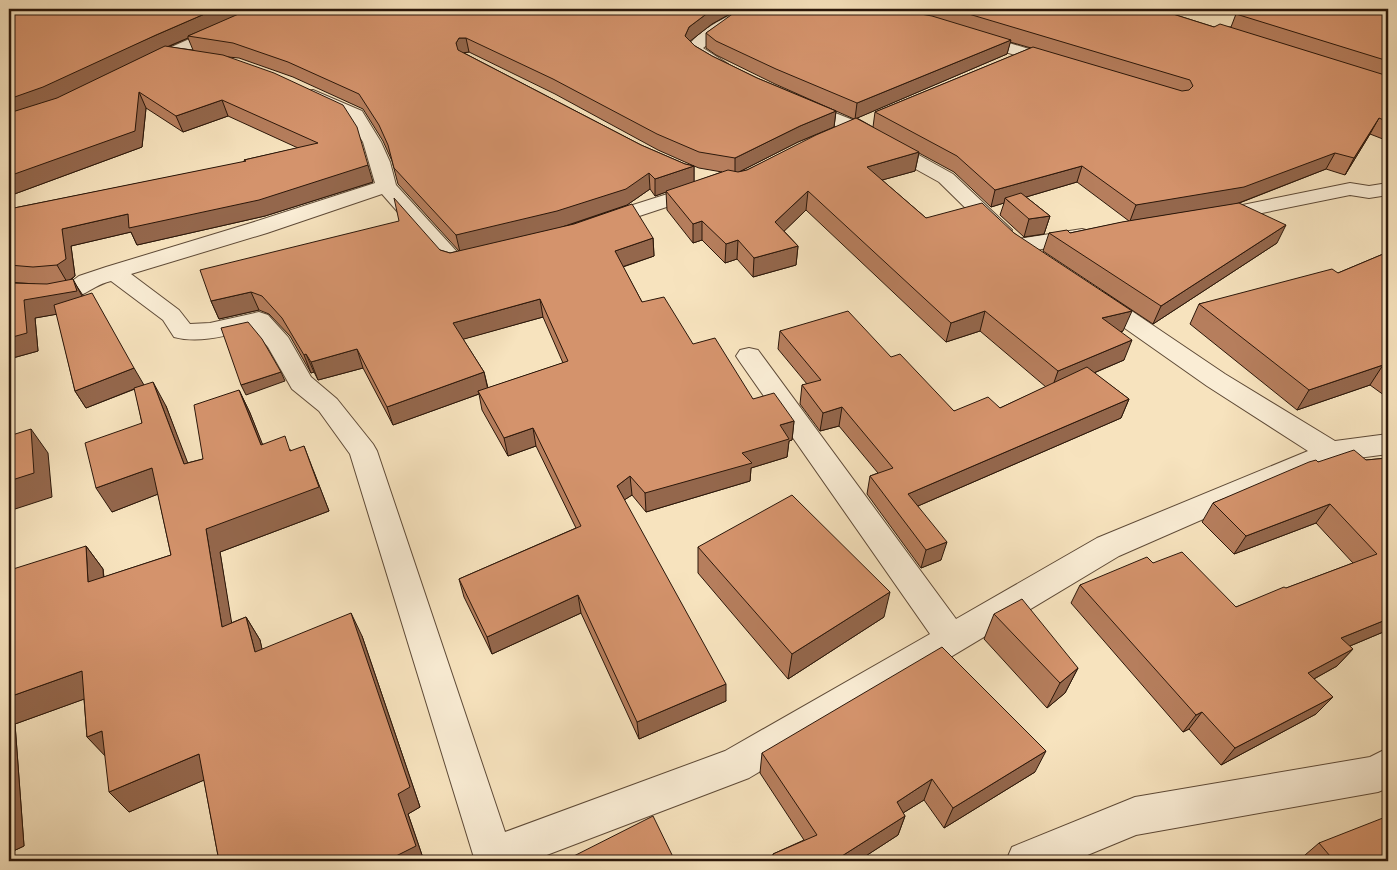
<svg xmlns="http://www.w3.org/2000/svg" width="1397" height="870" viewBox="0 0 1397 870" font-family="'IM FELL French Canon',serif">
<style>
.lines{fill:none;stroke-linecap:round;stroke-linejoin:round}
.street-casing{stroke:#5e4a37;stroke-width:2}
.street{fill:#faedd5;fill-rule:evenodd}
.wall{fill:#b67e5d;stroke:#2b170a;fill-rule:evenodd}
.shaded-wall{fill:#94674c;stroke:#2b170a}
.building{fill:#d4936c;stroke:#2b170a}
</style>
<rect width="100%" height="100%" fill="#f7e3be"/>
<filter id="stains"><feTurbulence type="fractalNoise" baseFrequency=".004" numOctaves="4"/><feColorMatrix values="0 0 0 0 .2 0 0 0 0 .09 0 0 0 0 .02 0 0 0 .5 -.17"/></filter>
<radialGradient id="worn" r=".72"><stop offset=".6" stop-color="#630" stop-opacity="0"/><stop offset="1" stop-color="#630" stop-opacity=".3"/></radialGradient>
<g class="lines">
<defs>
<g id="street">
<polygon points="257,9 277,9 274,12 154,68 142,68 140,64 142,60"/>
<path d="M745 9H765L762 12 737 23 703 48 728 64 730 68 728 72C714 75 694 61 686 49 698 30 725 17 745 9Z"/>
<polygon points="973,32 1062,59 1064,63 1062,67 1056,68 967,40 965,37 967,34"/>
<path d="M313 90 362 111 381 142 390 162 396 185 459 254 477 249 485 251 488 256 485 261 454 269 446 267 382 194 267 233 131 274 179 310 190 324 210 323 259 312 268 315 288 337 311 377 337 399 373 444 377 451 505 832 725 751 930 634 740 362 736 356 740 350 749 348 758 350 956 619 1097 538 1308 451 1207 386 1089 303 1085 298 1089 293 1097 291 1105 293 1225 374 1335 441 1388 434V454L1336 461 1119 556 749 778 531 861H475L350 454 319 411 292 389 268 347 253 329C228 335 200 344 174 337L163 320 111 281C99 284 93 289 83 294 66 303 28 299 9 298V284L43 286 68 284 79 276 106 267 251 223 375 183 363 142 349 119 307 99 304 95 307 91Z"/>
<polygon points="800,99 863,124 953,174 1012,230 1009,235 1001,236 993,235 939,182 849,132 794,108 791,104 794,100"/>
<polygon points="702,183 709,185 712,189 709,193 600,229 592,228 589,223 592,218"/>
<polygon points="1350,183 1369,186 1388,183 1388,195 1369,198 1350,195 1213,223 1206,221 1202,217 1206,213 1213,211"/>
<polygon points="1082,229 1090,231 1093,236 1090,241 1018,253 1010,251 1007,246 1010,241 1018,239"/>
<polygon points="1388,748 1388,788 1378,792 1136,835 1073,861 1006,861 1012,847 1135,797 1370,757"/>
</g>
</defs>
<!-- street casing -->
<use href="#street" class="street-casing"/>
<!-- street -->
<use href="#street" class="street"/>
</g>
<!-- wall -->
<g class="wall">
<path d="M9 9 737 10 712 24 690 41 695 46 712 56 757 78 836 111 834 127 798 142 739 172 747 170 854 119 775 84 716 55 706 48V33L742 9H1157L1214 27H1231L1236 14 1388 9V141L1370 134 1345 175 1326 169 1237 204 1277 243 1153 324 1043 251 1049 233H1070L1129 221 1077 182 1026 197 1050 216 1044 234 1024 237 1000 215 1004 203 991 207 954 172 919 153 915 171 882 180 926 218 1014 233 1123 331 1121 332 1124 360 1094 373 1129 399 1121 418 918 506 941 560 921 568 867 494 870 476 878 473 839 426 820 431 800 404 802 385 807 384 778 349 780 331 891 357 954 411 1000 408 1046 387 980 331 946 342 806 210 784 231 798 246 796 265 753 277 737 259 725 263 702 240 693 243 667 210 666 192 655 196 650 189 627 205 567 226 653 238 654 256 623 267 642 302 693 344 753 399 794 421 792 440 789 441 787 457 751 468 750 481 646 512 632 495 624 500 726 701 639 739 581 613 492 654 464 597 459 579 576 528 536 446 508 456 482 410 479 394 393 425 363 368 318 380 314 372 311 373 290 336 269 314 259 310 219 319 211 301 440 250 450 253 459 251 398 184 392 161 383 141 363 109 293 77 239 58 228 57 373 182 265 216 137 245 131 232 71 246 75 276 72 279 143 385 166 406 187 463 203 459 239 390 250 413 262 444 291 450 313 470 329 511 220 552 231 623 246 617 260 640 262 650 362 636 420 807 408 814 424 861H219L204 780 129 812 105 755 87 737 84 699 15 724 24 846 9 853V611L86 546 103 569 104 577 171 555 158 494 112 512 142 423 135 389 86 408 75 391 57 314 35 318 38 351 9 359 35 284 9 282V209L245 162 244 160 298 148 228 116 183 132 146 108 142 147 9 196ZM188 38 193 50 168 47ZM1010 42 1031 48 875 112 873 127 857 118 1007 54ZM469 52 555 94 658 150 694 166 685 164 641 145 464 53ZM694 166 699 168 722 172 694 182ZM543 317 563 363 488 388 484 372 463 339Z"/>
<polygon points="1388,252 1388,398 1370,385 1297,410 1190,324 1199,304 1338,273"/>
<polygon points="1388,458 1388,630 1350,646 1353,649 1337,666 1314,679 1333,697 1316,714 1221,765 1189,729 1183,732 1071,603 1080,585 1153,563 1236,607 1353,563 1316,523 1234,554 1202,522 1213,503 1318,462 1366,460"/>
<polygon points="698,547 884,617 788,679 698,573"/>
<polygon points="994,614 1078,668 1065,693 1047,708 984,639"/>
<polygon points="762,753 1035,772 944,828 924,800 903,813 905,816 898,835 858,861 772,861 773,854 804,840 760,773"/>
<polygon points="1319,843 1388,861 1298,861"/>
</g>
<!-- shaded-wall -->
<g class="shaded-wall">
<polygon points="216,9 253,9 188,36 188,38 162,49 51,102 9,117 9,99"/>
<polygon points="713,9 740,9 737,10 712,24 689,42 685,36 689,27"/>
<polygon points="459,38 466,38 469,52 462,53 458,58 456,43"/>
<polygon points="1011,40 1007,54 855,119 857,103"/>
<polygon points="139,92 146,108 142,147 9,196 9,176"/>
<polygon points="222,100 228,116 183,132 176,116"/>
<polygon points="836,111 834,127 798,142 735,174 735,158 800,126"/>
<polygon points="1379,118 1370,134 1345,175 1354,158"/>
<polygon points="919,152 915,171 864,185 867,167"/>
<polygon points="1335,153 1326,169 1236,204 1130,221 1136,205"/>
<polygon points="368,165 373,182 265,216 137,245 131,232 71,246 75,276 67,282 57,265 62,229 128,214"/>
<polygon points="694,166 694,182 655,196 655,179"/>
<polygon points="1082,166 1077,182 1009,202 1005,198 1004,203 991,207 995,190"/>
<polygon points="649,173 650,189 627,205 559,228 460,252 456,235"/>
<polygon points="808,191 806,210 774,241 775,222"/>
<polygon points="1050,216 1044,234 1024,237 1029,219"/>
<polygon points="702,221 702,240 693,243 693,224"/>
<polygon points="1286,225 1277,243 1153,324 1161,306"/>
<polygon points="653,238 654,256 616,269 615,251"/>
<polygon points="738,240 737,259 725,263 726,244"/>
<polygon points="798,246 796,265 753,277 754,258"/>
<polygon points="73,279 82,296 87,309 35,318 38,351 9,359 9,338 24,300"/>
<polygon points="251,292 259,310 219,319 211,301"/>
<polygon points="540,299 543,317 457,341 453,323"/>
<polygon points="985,311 980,331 946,342 951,323"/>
<polygon points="1132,311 1123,331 1094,338 1102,318"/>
<polygon points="1132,340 1124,360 1051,391 1058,371"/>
<polygon points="357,349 363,368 318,380 311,362"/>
<polygon points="306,354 314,372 311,373 304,355"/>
<polygon points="1383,365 1370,385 1297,410 1309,390"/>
<polygon points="134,368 144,385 86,408 75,391"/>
<polygon points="281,372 285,381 246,395 241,385"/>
<polygon points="484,372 488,390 478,391 479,394 393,425 387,407"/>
<polygon points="153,382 166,406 197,487 184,464"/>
<polygon points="239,390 250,413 272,468 261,445"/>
<polygon points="1129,399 1121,418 904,512 908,494"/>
<polygon points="842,407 839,426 820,431 823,413"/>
<polygon points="794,421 792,440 789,441 787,457 751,468 750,481 646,512 645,493 780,425"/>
<polygon points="533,428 536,446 508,456 504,438"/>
<polygon points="31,429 48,453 52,497 9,511 9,481"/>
<polygon points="304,446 329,511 220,552 236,649 222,627 206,529"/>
<polygon points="152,468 166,491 112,512 96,488"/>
<polygon points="630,476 632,495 618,504 617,486"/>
<polygon points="1330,504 1316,523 1234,554 1246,536"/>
<polygon points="947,542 941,560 921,568 926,550"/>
<polygon points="86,546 103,569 105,605 88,582"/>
<polygon points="890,592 884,617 788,679 792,654"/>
<polygon points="578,595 581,613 492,654 487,637"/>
<polygon points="351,613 362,636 420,807 408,814 424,861 386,861 398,794"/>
<polygon points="246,617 260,640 268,675 255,652"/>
<polygon points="1388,619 1388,630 1326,656 1341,638"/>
<polygon points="1353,649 1337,666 1292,691 1308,673"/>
<polygon points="1078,668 1065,693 1047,708 1060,683"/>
<polygon points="82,671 101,693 15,724 24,846 9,853 9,697"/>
<polygon points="726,684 726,701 639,739 637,722"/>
<polygon points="1333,697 1316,714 1221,765 1235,748"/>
<polygon points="1202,712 1189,729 1183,732 1196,715"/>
<polygon points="102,731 107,758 87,737"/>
<polygon points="1046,751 1035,772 944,828 953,808"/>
<polygon points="199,754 216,775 129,812 109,792"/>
<polygon points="932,779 924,800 890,821 897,802"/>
<polygon points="905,816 898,835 858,861 834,861"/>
</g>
<!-- building -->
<g class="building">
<polygon points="14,9 216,9 156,35 43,87 9,99 9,11"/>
<polygon points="250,9 713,9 689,27 685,36 695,46 712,56 757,78 836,111 800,126 735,158 699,152 657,134 553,79 466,38 459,38 456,43 458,50 641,145 685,164 694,166 655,179 649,173 626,189 557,211 456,235 394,168 388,145 379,125 359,94 288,62 233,43 188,36"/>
<polygon points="742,9 903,9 915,13 932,16 1011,40 857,103 776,69 716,41 706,33 738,10"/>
<polygon points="952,9 1157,9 1214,27 1220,24 1388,76 1388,122 1379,118 1354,158 1335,153 1244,187 1136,205 1082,166 995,190 957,156 875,112 1033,47 1182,91 1189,90 1193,86 1190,80"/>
<polygon points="1245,9 1388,9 1388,61 1236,14"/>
<polygon points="165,46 223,55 274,73 343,105 357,127 368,165 259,200 129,228 128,214 62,229 66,259 57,265 33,267 9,265 9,209 246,161 244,160 318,143 222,100 176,116 139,92 135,131 9,176 9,113 57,98"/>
<polygon points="856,118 919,152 867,167 926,218 982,203 1014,233 1132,311 1102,318 1132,340 1058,371 985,311 951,323 808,191 775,222 798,246 754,258 738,240 726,244 702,221 693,224 666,191 728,170 738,172 747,170 816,135"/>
<polygon points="1021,193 1050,216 1029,219 1005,198"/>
<polygon points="394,198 440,250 450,253 574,224 632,204 653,238 615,251 642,302 664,297 693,344 715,338 753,399 774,393 794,421 780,425 789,439 742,453 752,463 645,493 630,476 617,486 726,684 637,722 578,595 487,637 459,579 581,526 533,428 504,438 478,391 568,361 540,299 453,323 484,372 387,407 357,349 311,362 306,354 304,355 282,318 262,296 251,292 211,301 200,270 399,221"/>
<polygon points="1239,203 1286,225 1161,306 1049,233 1067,230 1070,233 1122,222"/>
<polygon points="1388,252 1388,368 1383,365 1309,390 1199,304 1332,269 1338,273"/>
<polygon points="73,279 77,291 24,300 27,333 9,338 9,283 47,284"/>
<polygon points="92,293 134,368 75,391 54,305"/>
<polygon points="848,311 891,357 900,354 954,411 988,397 1000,408 1087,367 1129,399 908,494 947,542 926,550 870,476 893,468 842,407 823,413 802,385 821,380 780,331"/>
<polygon points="248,322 262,339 281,372 241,385 221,328"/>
<polygon points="153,382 184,464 203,459 194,405 239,390 261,445 285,436 290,451 304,446 319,487 206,529 222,627 246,617 255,652 351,613 410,787 398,794 416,846 386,861 219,861 199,754 109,792 102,731 87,737 82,671 9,697 9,611 10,570 86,546 88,582 171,555 152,468 96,488 85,443 142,423 134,388"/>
<polygon points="31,429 34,473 9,481 9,436"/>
<polygon points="1354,450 1366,460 1388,458 1388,619 1341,638 1353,649 1308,673 1333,697 1235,748 1202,712 1196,715 1080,585 1147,557 1153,563 1182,552 1236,607 1284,587 1286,588 1377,554 1330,504 1246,536 1213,503 1309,462 1316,460 1318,462"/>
<polygon points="792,495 890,592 792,654 698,547"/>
<polygon points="1022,599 1078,668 1060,683 994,614"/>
<polygon points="942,647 1046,751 953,808 932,779 897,802 905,816 834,861 776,861 773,854 817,835 762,753"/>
<polygon points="653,816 675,861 564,861"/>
<polygon points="1388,816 1388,861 1309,861 1330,856 1319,843"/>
</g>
<!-- margin -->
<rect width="1397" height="870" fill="none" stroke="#f7e3be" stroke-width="30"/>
<rect x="10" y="10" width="1377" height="850" fill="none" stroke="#2b170a" stroke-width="2.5"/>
<rect x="15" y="15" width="1367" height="840" fill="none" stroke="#2b170a"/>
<rect width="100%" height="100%" filter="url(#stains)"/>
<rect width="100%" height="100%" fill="url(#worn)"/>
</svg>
